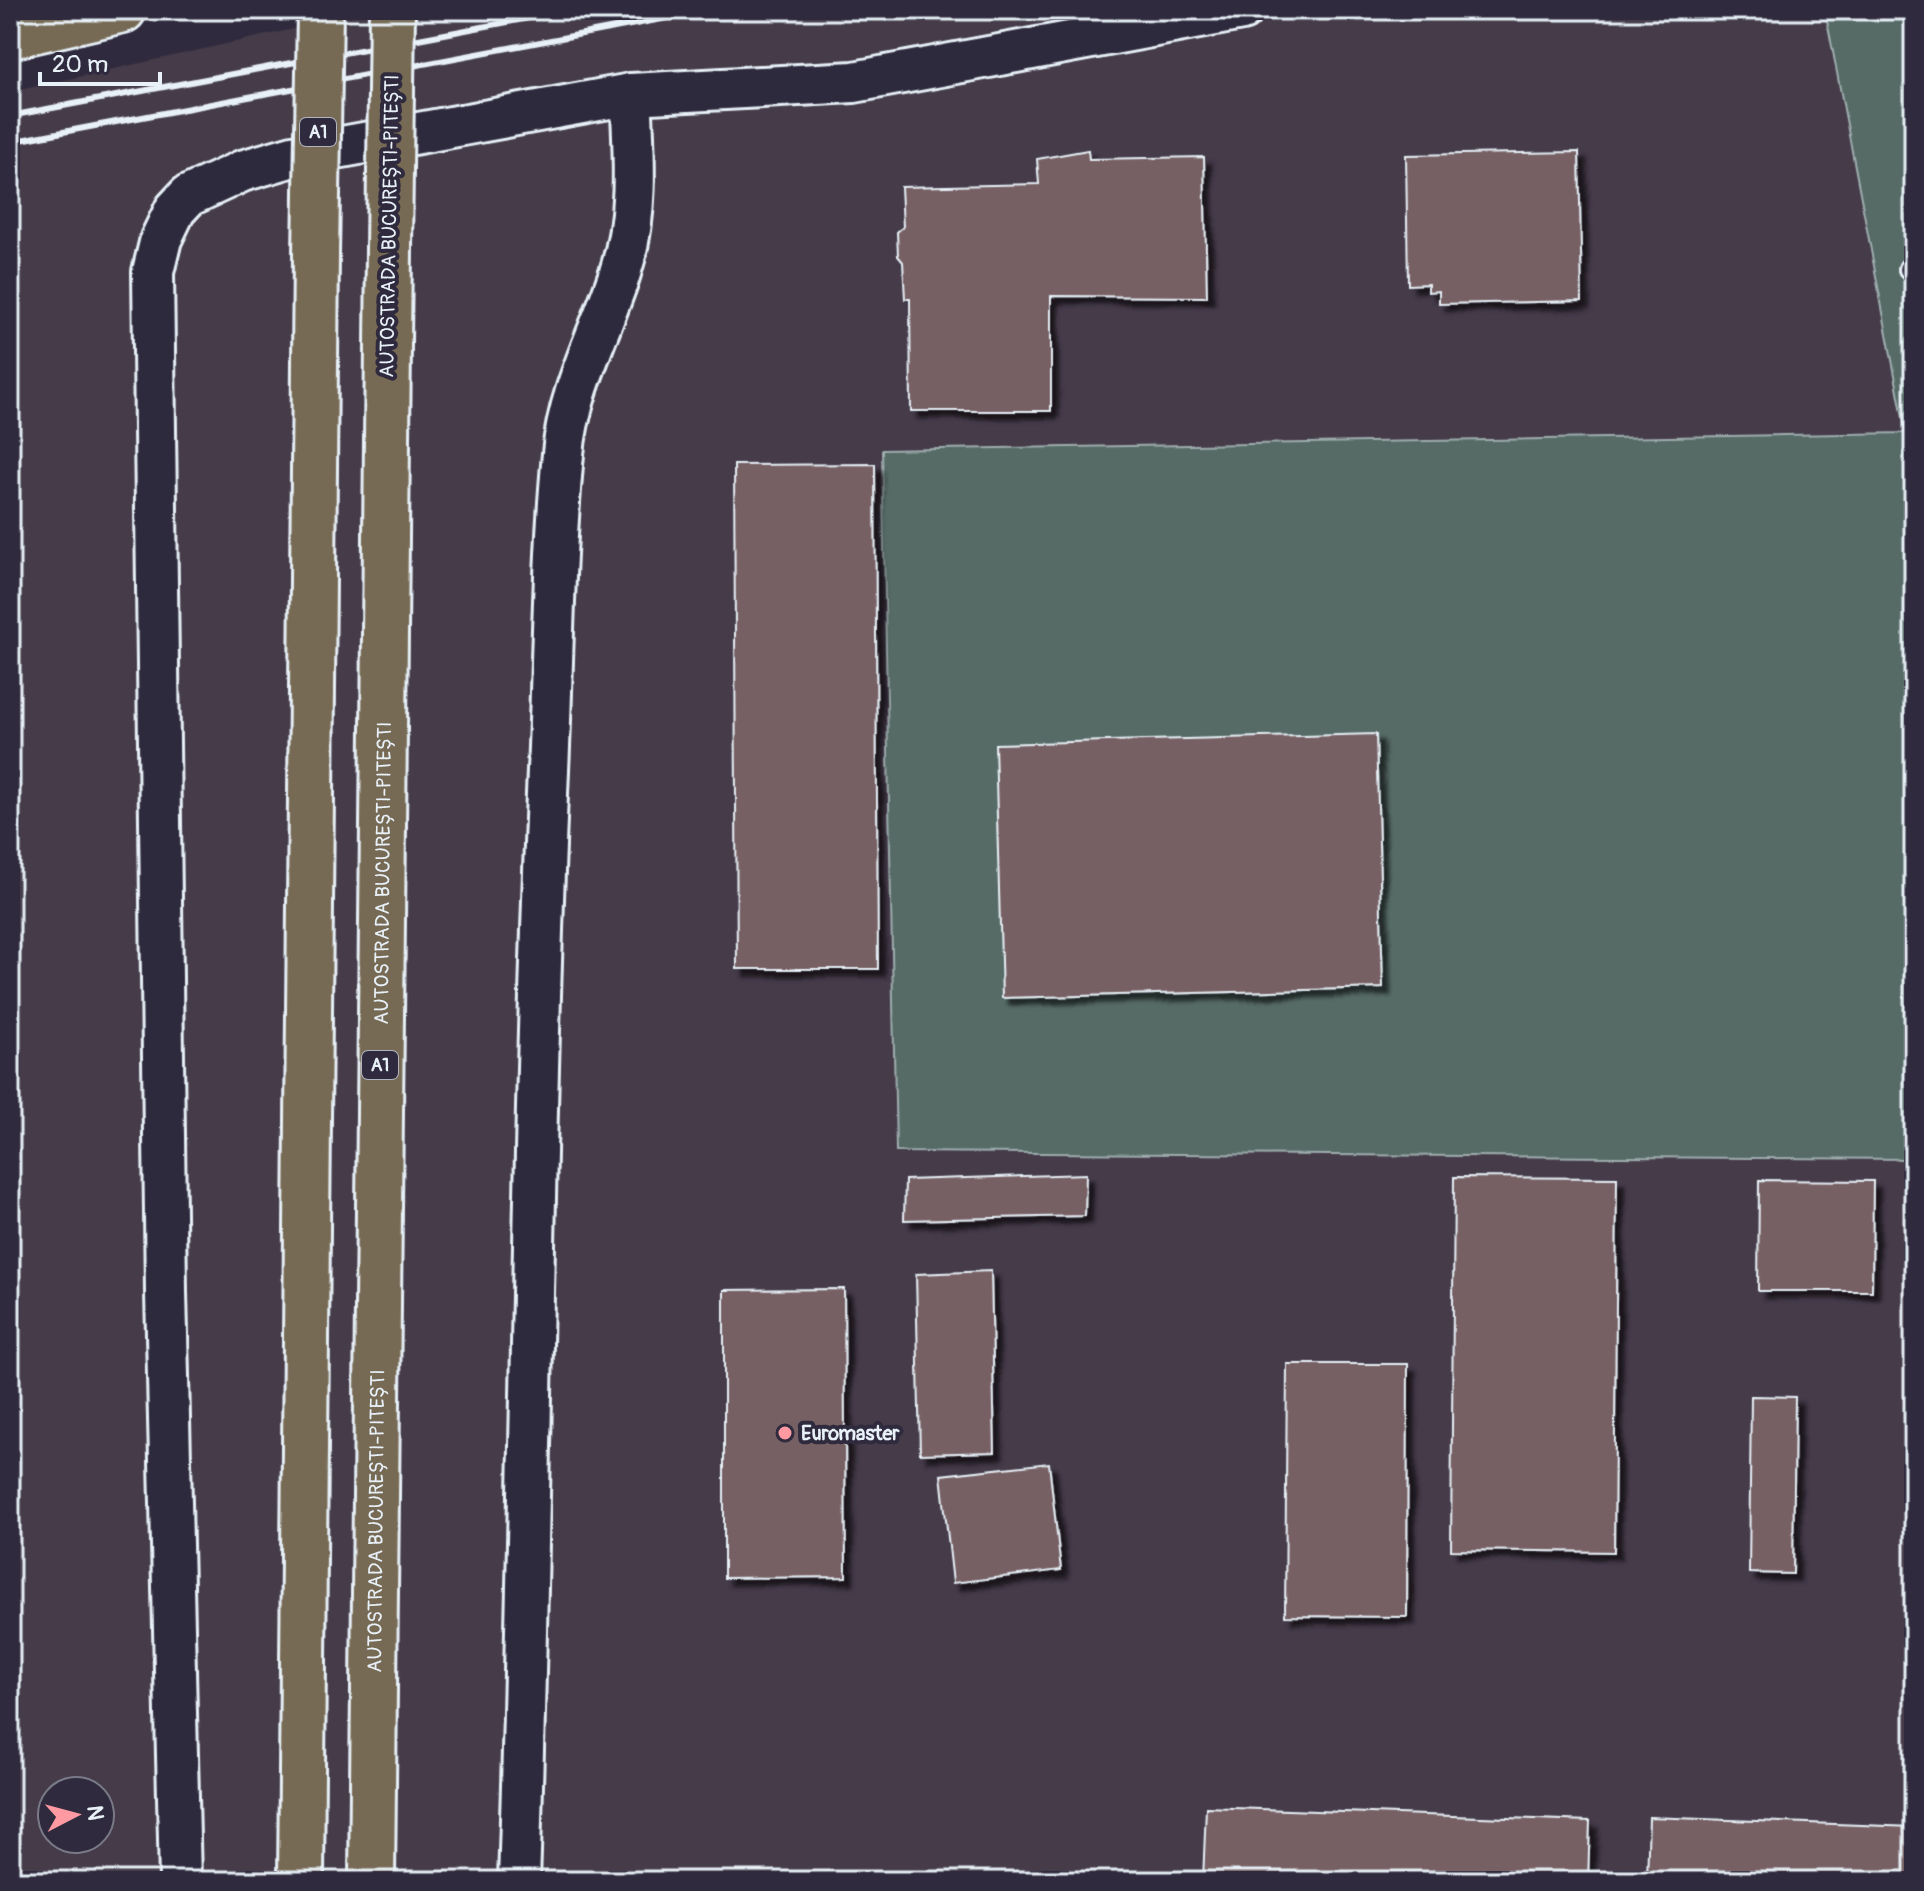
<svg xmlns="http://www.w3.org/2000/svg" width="1924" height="1891" viewBox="0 0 1924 1891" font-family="Pangolin,sans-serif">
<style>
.built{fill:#443a49;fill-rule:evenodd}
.green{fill:#566b66;stroke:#9faeaf;stroke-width:2}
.building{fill:#766164;stroke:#e8f1f8;stroke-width:2;filter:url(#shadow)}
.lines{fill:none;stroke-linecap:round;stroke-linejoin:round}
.service-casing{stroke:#e8f1f8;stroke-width:26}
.minor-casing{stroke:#e8f1f8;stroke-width:46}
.primary-casing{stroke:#e8f1f8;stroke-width:50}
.motorway-casing{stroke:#e8f1f8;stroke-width:50}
.service{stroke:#2f2a3d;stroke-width:20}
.minor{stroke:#2f2a3d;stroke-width:40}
.primary{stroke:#776a54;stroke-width:44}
.motorway{stroke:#776a54;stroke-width:44}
.rail{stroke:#e8f1f8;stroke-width:6}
.motorway-bridge-casing{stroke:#e8f1f8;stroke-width:50;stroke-linecap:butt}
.motorway-bridge{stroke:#776a54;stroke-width:44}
.poi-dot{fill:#ff9aa2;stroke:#2f2a3d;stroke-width:3}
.labels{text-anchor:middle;stroke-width:8;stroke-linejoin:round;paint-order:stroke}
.shield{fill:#2f2a3d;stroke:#b0b5c0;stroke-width:2}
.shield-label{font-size:18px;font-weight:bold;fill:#e8f1f8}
.street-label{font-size:20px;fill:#e8f1f8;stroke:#2f2a3d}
.poi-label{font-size:20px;font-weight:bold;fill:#e8f1f8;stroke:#2f2a3d;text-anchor:start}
</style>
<defs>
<filter id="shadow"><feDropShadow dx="7" dy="7" stdDeviation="2" flood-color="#0009"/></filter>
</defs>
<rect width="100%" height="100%" fill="#2f2a3d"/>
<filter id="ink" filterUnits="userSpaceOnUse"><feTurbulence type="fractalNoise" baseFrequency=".0125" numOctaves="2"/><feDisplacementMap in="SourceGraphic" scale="16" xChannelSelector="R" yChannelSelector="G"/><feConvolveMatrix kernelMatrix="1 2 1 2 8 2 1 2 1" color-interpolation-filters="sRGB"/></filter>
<g filter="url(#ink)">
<!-- built -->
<path class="built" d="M378 10H1825L1906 433 882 451 896 1152 1914 1159V1881H10V92ZM52 1791H100V1839H52Z"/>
<!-- green -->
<polygon class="green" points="1825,10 1914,10 1914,1159 896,1152 882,450 1906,433"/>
<!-- building -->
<g class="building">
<polygon points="1088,150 1089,159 1204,157 1207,297 1051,296 1051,411 911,411 910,299 905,299 903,262 898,256 897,232 903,227 901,187 1039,184 1037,159"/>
<polygon points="1579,152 1582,301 1439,304 1439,291 1428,292 1428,284 1408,285 1406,155"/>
<polygon points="875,464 878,969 737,969 734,465"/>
<polygon points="1376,734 1383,988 1002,998 995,744"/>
<polygon points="1086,1174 1085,1216 904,1220 905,1180"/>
<polygon points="1454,1177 1617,1178 1614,1552 1451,1550"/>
<polygon points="1759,1180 1873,1181 1872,1291 1758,1291"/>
<polygon points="991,1271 995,1452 920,1454 916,1274"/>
<polygon points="844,1289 846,1577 724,1578 724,1290"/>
<polygon points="1287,1364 1408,1364 1407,1617 1285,1616"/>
<polygon points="1751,1396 1795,1397 1793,1574 1749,1573"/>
<polygon points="1049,1463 1061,1570 953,1583 941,1475"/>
<polygon points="1206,1807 1590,1821 1588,1881 1203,1881"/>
<polygon points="1649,1817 1914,1827 1914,1881 1647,1881"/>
</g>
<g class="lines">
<defs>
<polyline id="service" points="1910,269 1914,269"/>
<g id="minor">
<polyline points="180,1881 166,1292 153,272 161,239 175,210 188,196 242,171 293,156 631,94 854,82 1242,10"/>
<path d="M519 1881C532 1511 532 1140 548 770 553 665 553 558 563 454 568 392 601 331 620 273 639 215 634 154 631 94"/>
</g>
<polyline id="primary" points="10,36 123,10"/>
<g id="motorway">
<polyline points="301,1881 316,254"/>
<path id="s1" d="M372 1881 389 249"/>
</g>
</defs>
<!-- service casing -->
<use href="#service" class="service-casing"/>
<!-- minor casing -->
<use href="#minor" class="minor-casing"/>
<!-- primary casing -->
<use href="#primary" class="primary-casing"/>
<!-- motorway casing -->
<use href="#motorway" class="motorway-casing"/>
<!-- service -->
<use href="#service" class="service"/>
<!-- minor -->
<use href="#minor" class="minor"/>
<!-- primary -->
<use href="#primary" class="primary"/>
<!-- motorway -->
<use href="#motorway" class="motorway"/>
<!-- rail -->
<g class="rail">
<polyline points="10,116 572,10"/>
<polyline points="10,142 710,10"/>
</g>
<defs>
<g id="motorway-bridge">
<polyline points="389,249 392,10"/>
<polyline points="316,254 320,10"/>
</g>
</defs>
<!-- motorway-bridge casing -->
<use href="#motorway-bridge" class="motorway-bridge-casing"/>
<!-- motorway-bridge -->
<use href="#motorway-bridge" class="motorway-bridge"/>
</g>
</g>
<!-- markers -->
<circle class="poi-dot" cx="785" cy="1433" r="8"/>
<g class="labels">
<!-- shield labels -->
<g class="shield">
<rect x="300" y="118" width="36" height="28" rx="6"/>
<rect x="362" y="1051" width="36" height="28" rx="6"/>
</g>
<g class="shield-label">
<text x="318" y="138">A1</text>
<text x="380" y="1071">A1</text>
</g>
<!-- street labels -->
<g class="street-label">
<text transform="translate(389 226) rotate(-89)" y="7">AUTOSTRADA BUCUREȘTI-PITEȘTI</text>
<text dy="7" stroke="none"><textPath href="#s1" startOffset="1008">AUTOSTRADA BUCUREȘTI-PITEȘTI</textPath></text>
<text dy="7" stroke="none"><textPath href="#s1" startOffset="360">AUTOSTRADA BUCUREȘTI-PITEȘTI</textPath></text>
</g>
<!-- poi labels -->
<g class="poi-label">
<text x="801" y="1440">Euromaster</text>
</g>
</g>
<!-- margin -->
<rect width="1924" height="1891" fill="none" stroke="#2f2a3d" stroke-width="40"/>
<rect x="20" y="20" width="1884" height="1851" fill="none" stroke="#e8f1f8" stroke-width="3" filter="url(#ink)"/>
<!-- north arrow -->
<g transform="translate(76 1815) rotate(84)"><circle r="38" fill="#2f2a3d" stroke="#797a88" stroke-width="2"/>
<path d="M0-6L14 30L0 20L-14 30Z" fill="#ff9aa2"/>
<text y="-12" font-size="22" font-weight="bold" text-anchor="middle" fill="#e8f1f8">N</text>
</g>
<!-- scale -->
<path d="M40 72v12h120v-12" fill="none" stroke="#e8f1f8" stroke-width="4"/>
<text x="52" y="72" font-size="24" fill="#e8f1f8" stroke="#2f2a3d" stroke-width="6" paint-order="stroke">20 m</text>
</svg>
